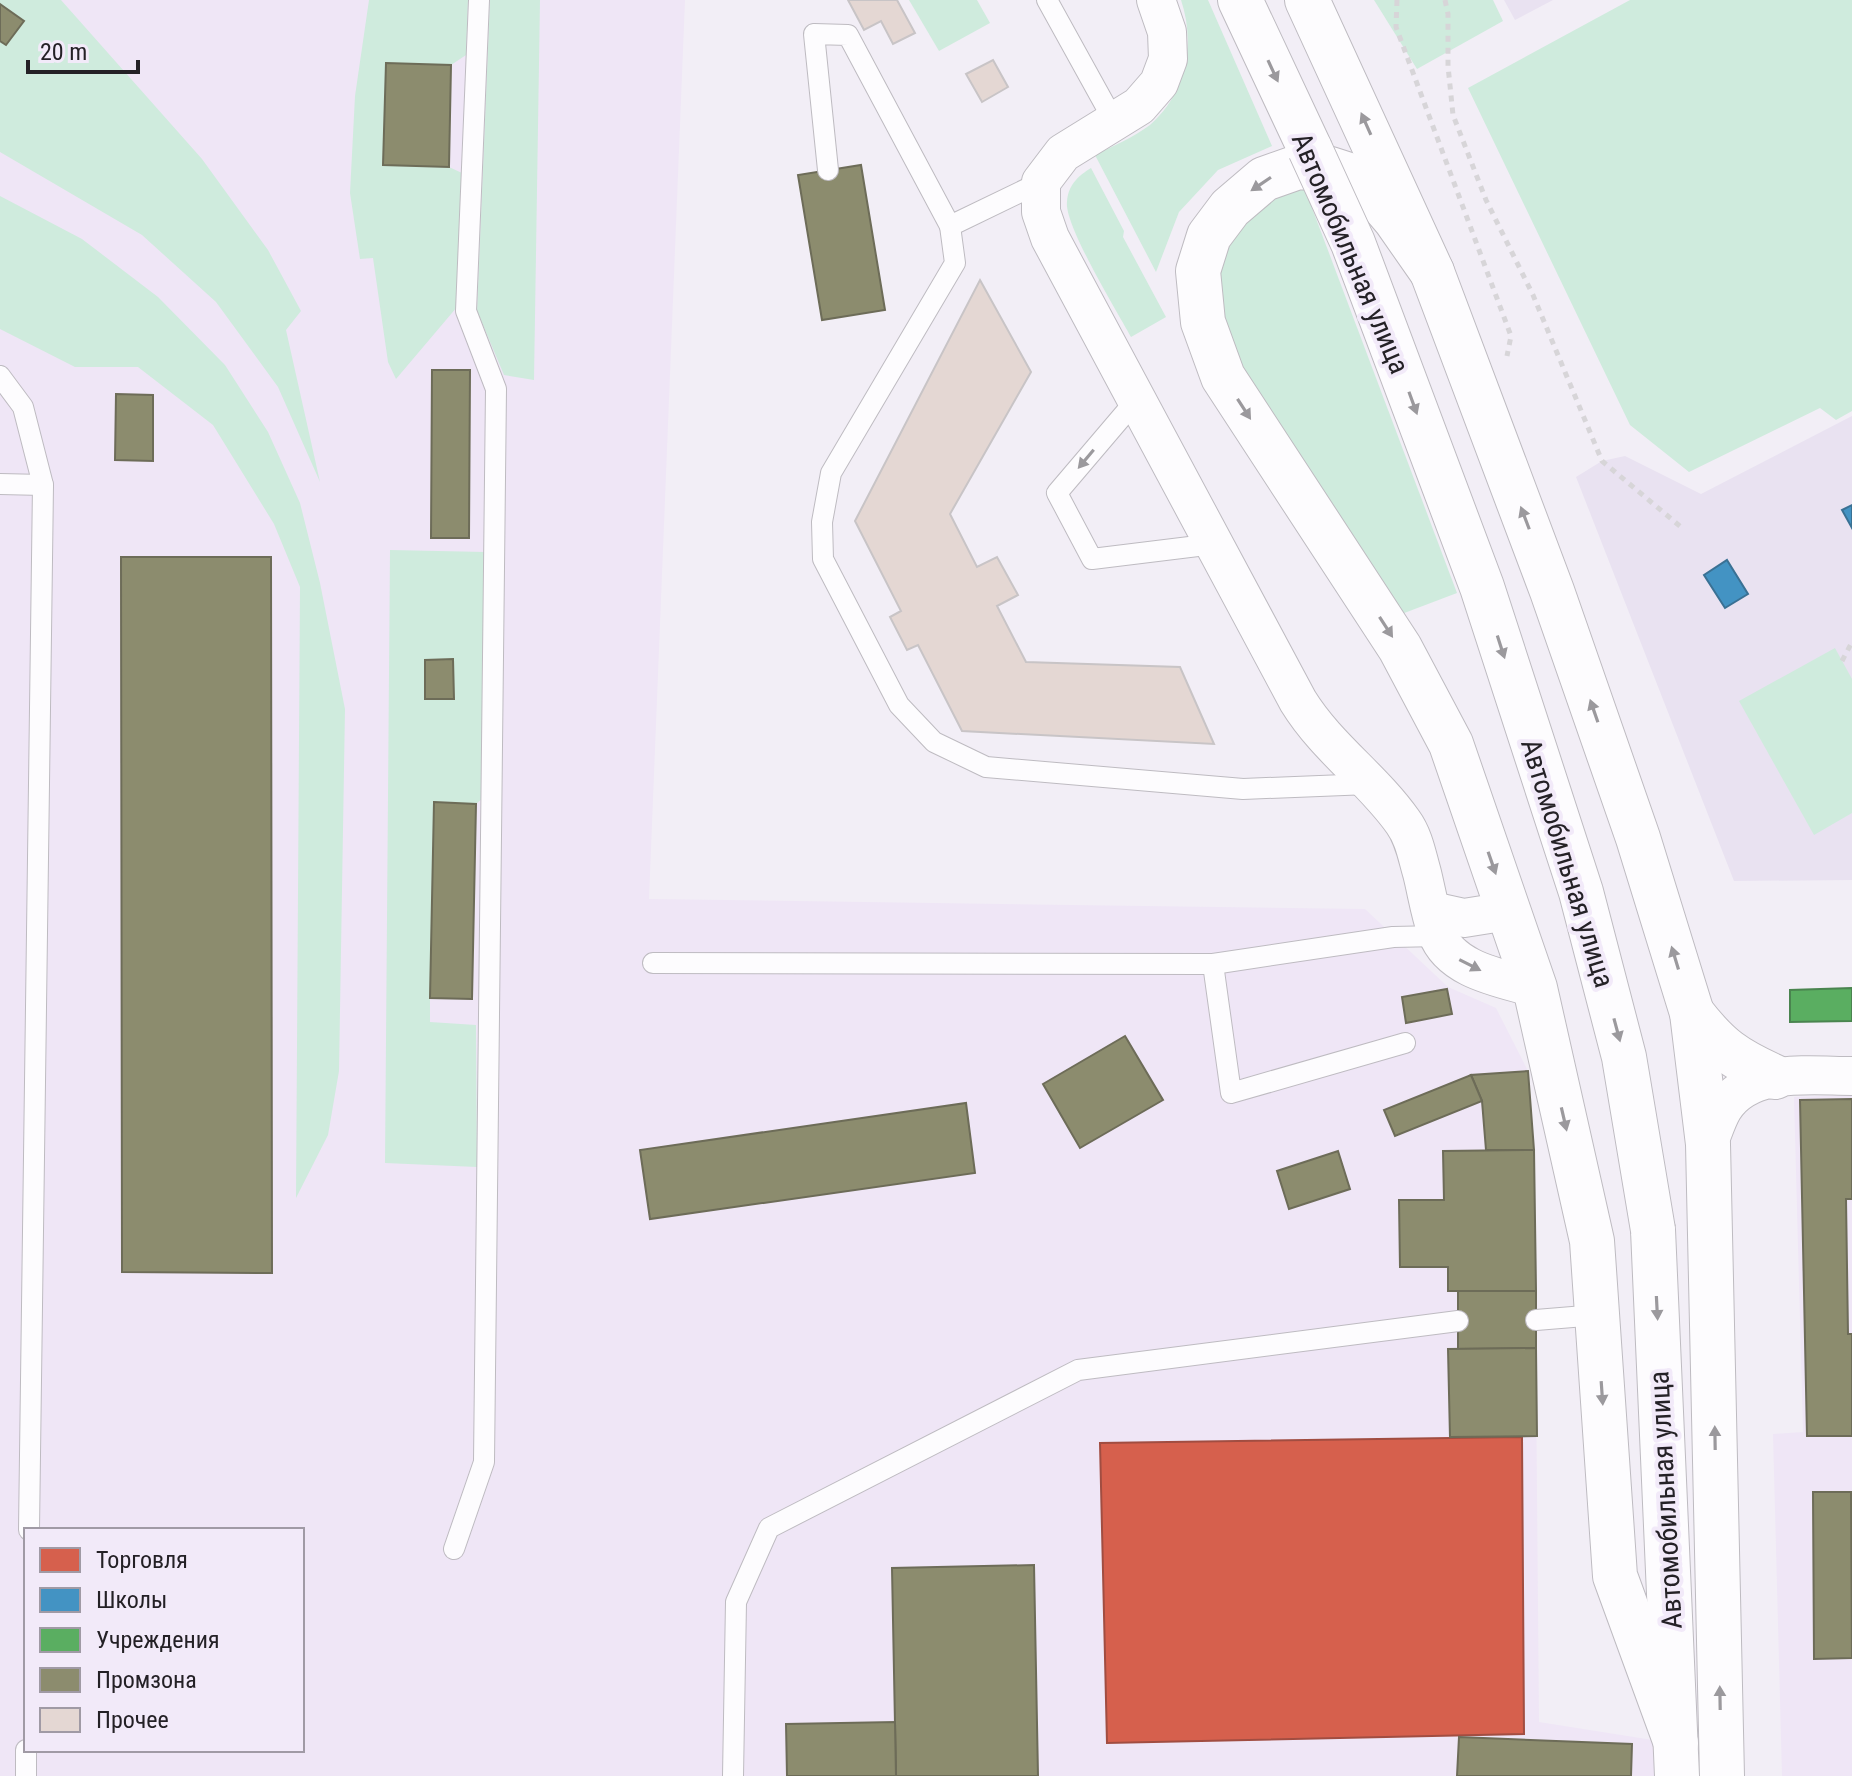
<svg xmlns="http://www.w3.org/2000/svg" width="1852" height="1776" viewBox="0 0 1852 1776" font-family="'Roboto Condensed',sans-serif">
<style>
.built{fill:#efe6f6;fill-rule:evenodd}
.education{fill:#e9e2f1}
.green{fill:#cfebdd}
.shops{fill:#d6604d;stroke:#a14d41;stroke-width:2}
.schools{fill:#4393c3;stroke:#3a7194;stroke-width:2}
.public{fill:#5aae61;stroke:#4a844f;stroke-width:2}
.industry{fill:#8c8c6e;stroke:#6d6c58;stroke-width:2}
.building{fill:#e4d7d3;stroke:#c8c4c6;stroke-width:2}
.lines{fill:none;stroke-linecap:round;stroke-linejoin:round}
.lane-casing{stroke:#bebbc1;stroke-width:22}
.street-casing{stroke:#bebbc1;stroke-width:40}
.secondary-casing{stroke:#bebbc1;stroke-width:46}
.path{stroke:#d7d5d8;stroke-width:5;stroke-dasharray:6 6;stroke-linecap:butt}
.lane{stroke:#fdfcfe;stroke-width:20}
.street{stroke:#fdfcfe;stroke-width:38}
.secondary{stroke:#fdfcfe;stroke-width:44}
.secondary-bridge-casing{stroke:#bebbc1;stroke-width:46;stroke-linecap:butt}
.secondary-bridge{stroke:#fdfcfe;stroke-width:44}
.oneway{fill:#9b999d}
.labels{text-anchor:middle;stroke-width:8;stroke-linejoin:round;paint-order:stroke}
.street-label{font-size:28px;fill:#242126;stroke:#f2eaf9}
</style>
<rect width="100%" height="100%" fill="#f2eef6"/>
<!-- built -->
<g class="built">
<path d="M0 0H685L649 899 1365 909 1448 987 1496 1008 1529 1073 1534 1150 1539 1722 1659 1741 1658 1776H0ZM26 1530H302V1750H26Z"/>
<polygon points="1852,1095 1852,1776 1782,1776 1773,1434 1803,1432 1794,1097"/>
</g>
<!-- education -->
<g class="education">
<polygon points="1504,0 1553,0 1515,20"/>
<polygon points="1852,416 1852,880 1734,881 1576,477 1602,461 1625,456 1701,494"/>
</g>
<!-- green -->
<g class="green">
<polygon points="0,0 61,0 202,159 268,250 301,311 286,330 320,482 278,387 216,302 142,235 0,152"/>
<polygon points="369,0 468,0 466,55 451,65 386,64 383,165 449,167 462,173 457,307 396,379 388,362 373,258 360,259 350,193 355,96"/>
<polygon points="490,0 540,0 534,380 504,375 477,311"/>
<polygon points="909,0 977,0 990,23 939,51"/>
<path d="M1181 0H1208L1272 146 1218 170 1179 212 1156 272 1095 155C1113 146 1134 137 1150 125 1186 94 1196 44 1181 0Z"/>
<polygon points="1374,0 1493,0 1503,21 1417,69"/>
<polygon points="1630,0 1852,0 1852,411 1836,420 1820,408 1689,472 1630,425 1468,88"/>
<path d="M1091 168 1124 231 1123 237 1166 317 1131 337C1117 311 1064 225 1067 202 1068 185 1078 176 1091 168Z"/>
<polygon points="1303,184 1457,593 1399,615 1230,374 1208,269 1255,204"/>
<polygon points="0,196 82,239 158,297 225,365 268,432 300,503 320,583 345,709 339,1071 328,1135 296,1198 300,587 274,524 213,425 138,367 75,367 0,329"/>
<polygon points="390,550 486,552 484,797 476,804 434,803 430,998 430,1022 476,1025 477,1167 385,1163"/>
<polygon points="1835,648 1852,679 1852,813 1814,835 1739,701"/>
</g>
<!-- shops -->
<polygon class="shops" points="1522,1437 1524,1734 1107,1743 1100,1443"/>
<!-- schools -->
<g class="schools">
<polygon points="1852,505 1852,528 1842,510"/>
<polygon points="1727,560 1748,594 1725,608 1704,575"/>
</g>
<!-- public -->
<polygon class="public" points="1852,988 1852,1021 1790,1022 1790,990"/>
<!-- industry -->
<g class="industry">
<polygon points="0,4 24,21 6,45 0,41"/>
<polygon points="386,63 451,65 449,167 383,165"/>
<polygon points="861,165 885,310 822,320 798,175"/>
<polygon points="432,370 470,370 469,538 431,538"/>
<polygon points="116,394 153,395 153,461 115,460"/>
<polygon points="121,557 271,557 272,1273 122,1272"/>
<polygon points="453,659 454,699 425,699 425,660"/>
<polygon points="434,802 476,804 472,999 430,998"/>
<polygon points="1447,989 1452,1014 1406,1023 1402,997"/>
<polygon points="1125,1036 1163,1100 1080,1148 1043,1084"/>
<polygon points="1528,1071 1534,1150 1486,1150 1482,1101 1471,1075"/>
<polygon points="1471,1075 1482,1101 1395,1136 1384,1110"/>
<polygon points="1852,1099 1852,1199 1846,1199 1848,1334 1852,1334 1852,1436 1807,1436 1800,1100"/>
<polygon points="966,1103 975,1173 650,1219 640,1150"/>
<polygon points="1534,1150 1536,1291 1448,1291 1448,1267 1400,1267 1399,1200 1444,1200 1443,1151"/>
<polygon points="1338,1151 1350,1189 1289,1209 1277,1171"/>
<polygon points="1458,1291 1536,1291 1536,1348 1458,1349"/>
<polygon points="1536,1348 1537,1436 1450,1437 1448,1349"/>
<polygon points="1813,1492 1851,1492 1852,1658 1814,1659"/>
<polygon points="1034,1565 1038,1776 896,1776 892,1568"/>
<polygon points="895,1722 896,1776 787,1776 786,1724"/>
<polygon points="1459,1737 1632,1744 1631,1776 1457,1776"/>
</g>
<!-- building -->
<g class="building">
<polygon points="848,0 897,0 915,33 893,44 881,21 864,30"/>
<polygon points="993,60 1008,87 982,102 966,74"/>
<polygon points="980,280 1031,372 950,514 977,567 997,557 1018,595 997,606 1026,662 1180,667 1214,744 962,731 918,645 907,650 890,617 901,611 855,521"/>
</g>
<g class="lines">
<defs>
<g id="lane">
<polyline points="1047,0 1115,123"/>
<polyline points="828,170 814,34 848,35 950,226"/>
<polyline points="1041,182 950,226 955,263 831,473 822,522 823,559 899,705 934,742 986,767 1243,789 1369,784"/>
<polyline points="0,376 23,407 43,485 29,1530"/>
<polyline points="1137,399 1057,493 1092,559 1214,544"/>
<polyline points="0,484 43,485"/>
<polyline points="653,963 1213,964 1393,937 1438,936"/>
<polyline points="1213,964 1231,1093 1405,1043"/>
<polyline points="1536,1320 1597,1315"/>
<polyline points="454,1549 484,1462 496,389 466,311 479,0"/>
<polyline points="26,1776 26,1750"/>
<polyline points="733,1776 736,1602 769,1528 1078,1370 1458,1321"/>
</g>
<g id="street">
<path d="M1156 0 1167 32 1168 59 1159 83 1139 106 1063 153 1041 182V212L1050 238 1298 701C1327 748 1372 778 1403 822 1414 837 1417 856 1422 873 1427 893 1430 914 1437 933 1451 971 1502 978 1535 988"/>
<polyline points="1432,911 1464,918 1508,911"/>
<path d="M1708 1144C1713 1133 1717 1119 1723 1109 1749 1067 1810 1076 1852 1076"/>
</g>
<g id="secondary">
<polyline points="1240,0 1310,149"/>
<polyline points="1307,0 1432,272 1552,591 1638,838 1692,1013 1708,1144 1722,1776"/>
<polyline points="1432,272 1395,219 1361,179 1330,169 1298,167 1264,179 1230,208 1209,236 1198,271 1203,322 1223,377 1400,648 1451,744 1535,988 1592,1241 1615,1576 1676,1743"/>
<path d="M1692 1013C1719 1048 1735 1059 1775 1077"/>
<polyline points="1653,1230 1677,1776"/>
</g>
</defs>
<!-- lane casing -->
<use href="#lane" class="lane-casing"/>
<!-- street casing -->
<use href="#street" class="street-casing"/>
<!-- secondary casing -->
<use href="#secondary" class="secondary-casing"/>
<!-- path -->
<g class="path">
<polyline points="1397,0 1396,27 1511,336 1507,356"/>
<polyline points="1445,0 1448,14 1448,66 1453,115 1486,200 1533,295 1602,461 1681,527"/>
<polyline points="1842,661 1852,642"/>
</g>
<!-- lane -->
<use href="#lane" class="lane"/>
<!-- street -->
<use href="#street" class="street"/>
<!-- secondary -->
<use href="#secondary" class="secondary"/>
<defs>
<polyline id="secondary-bridge" points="1310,149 1353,243 1482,587 1581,892 1624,1057 1653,1230"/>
</defs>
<!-- secondary-bridge casing -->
<use href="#secondary-bridge" class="secondary-bridge-casing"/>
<!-- secondary-bridge -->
<use href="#secondary-bridge" class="secondary-bridge"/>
</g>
<!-- one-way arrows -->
<defs><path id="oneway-solid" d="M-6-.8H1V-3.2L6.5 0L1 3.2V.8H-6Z" transform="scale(2)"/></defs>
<g class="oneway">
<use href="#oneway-solid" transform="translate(1273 71) rotate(65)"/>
<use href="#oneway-solid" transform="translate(1366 124) rotate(-114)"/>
<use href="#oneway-solid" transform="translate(1261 184) rotate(146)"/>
<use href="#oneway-solid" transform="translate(1413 403) rotate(70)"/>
<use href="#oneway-solid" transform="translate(1244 409) rotate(57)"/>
<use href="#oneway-solid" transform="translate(1086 459) rotate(130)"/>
<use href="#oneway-solid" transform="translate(1525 518) rotate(-111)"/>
<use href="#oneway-solid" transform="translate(1386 627) rotate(57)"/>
<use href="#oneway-solid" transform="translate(1501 647) rotate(72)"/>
<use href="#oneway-solid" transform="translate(1594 711) rotate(-109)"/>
<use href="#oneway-solid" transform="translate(1492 863) rotate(71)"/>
<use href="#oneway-solid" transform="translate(1675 958) rotate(-107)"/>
<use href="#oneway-solid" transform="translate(1470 965) rotate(27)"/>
<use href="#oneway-solid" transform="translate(1617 1030) rotate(75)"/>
<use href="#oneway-solid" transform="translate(1564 1119) rotate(77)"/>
<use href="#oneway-solid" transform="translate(1657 1308) rotate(87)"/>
<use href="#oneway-solid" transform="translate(1602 1393) rotate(86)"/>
<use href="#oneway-solid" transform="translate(1715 1438) rotate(-91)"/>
<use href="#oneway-solid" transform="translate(1720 1698) rotate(-91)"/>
</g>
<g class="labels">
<!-- street labels -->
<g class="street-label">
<text transform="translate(1351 253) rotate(67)" y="10">Автомобильная улица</text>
<text transform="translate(1568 863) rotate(73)" y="10">Автомобильная улица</text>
<text transform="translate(1665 1500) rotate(-93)" y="10">Автомобильная улица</text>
</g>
</g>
<!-- legend -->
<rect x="24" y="1528" width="280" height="224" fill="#f2eaf9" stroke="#a09aa5" stroke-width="2"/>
<rect x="40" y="1548" width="40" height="24" fill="#d6604d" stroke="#a09aa5" stroke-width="2"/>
<text x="96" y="1568" font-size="24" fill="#242126">Торговля</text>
<rect x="40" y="1588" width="40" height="24" fill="#4393c3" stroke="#a09aa5" stroke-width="2"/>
<text x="96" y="1608" font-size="24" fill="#242126">Школы</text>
<rect x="40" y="1628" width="40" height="24" fill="#5aae61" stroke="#a09aa5" stroke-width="2"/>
<text x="96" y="1648" font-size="24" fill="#242126">Учреждения</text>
<rect x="40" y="1668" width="40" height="24" fill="#8c8c6e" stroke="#a09aa5" stroke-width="2"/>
<text x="96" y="1688" font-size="24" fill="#242126">Промзона</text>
<rect x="40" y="1708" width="40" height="24" fill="#e4d7d3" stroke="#a09aa5" stroke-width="2"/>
<text x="96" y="1728" font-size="24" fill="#242126">Прочее</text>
<!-- scale -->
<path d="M28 60v12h110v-12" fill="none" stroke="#242126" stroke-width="4"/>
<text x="40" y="60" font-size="24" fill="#242126" stroke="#f2eaf9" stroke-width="6" paint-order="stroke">20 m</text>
</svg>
